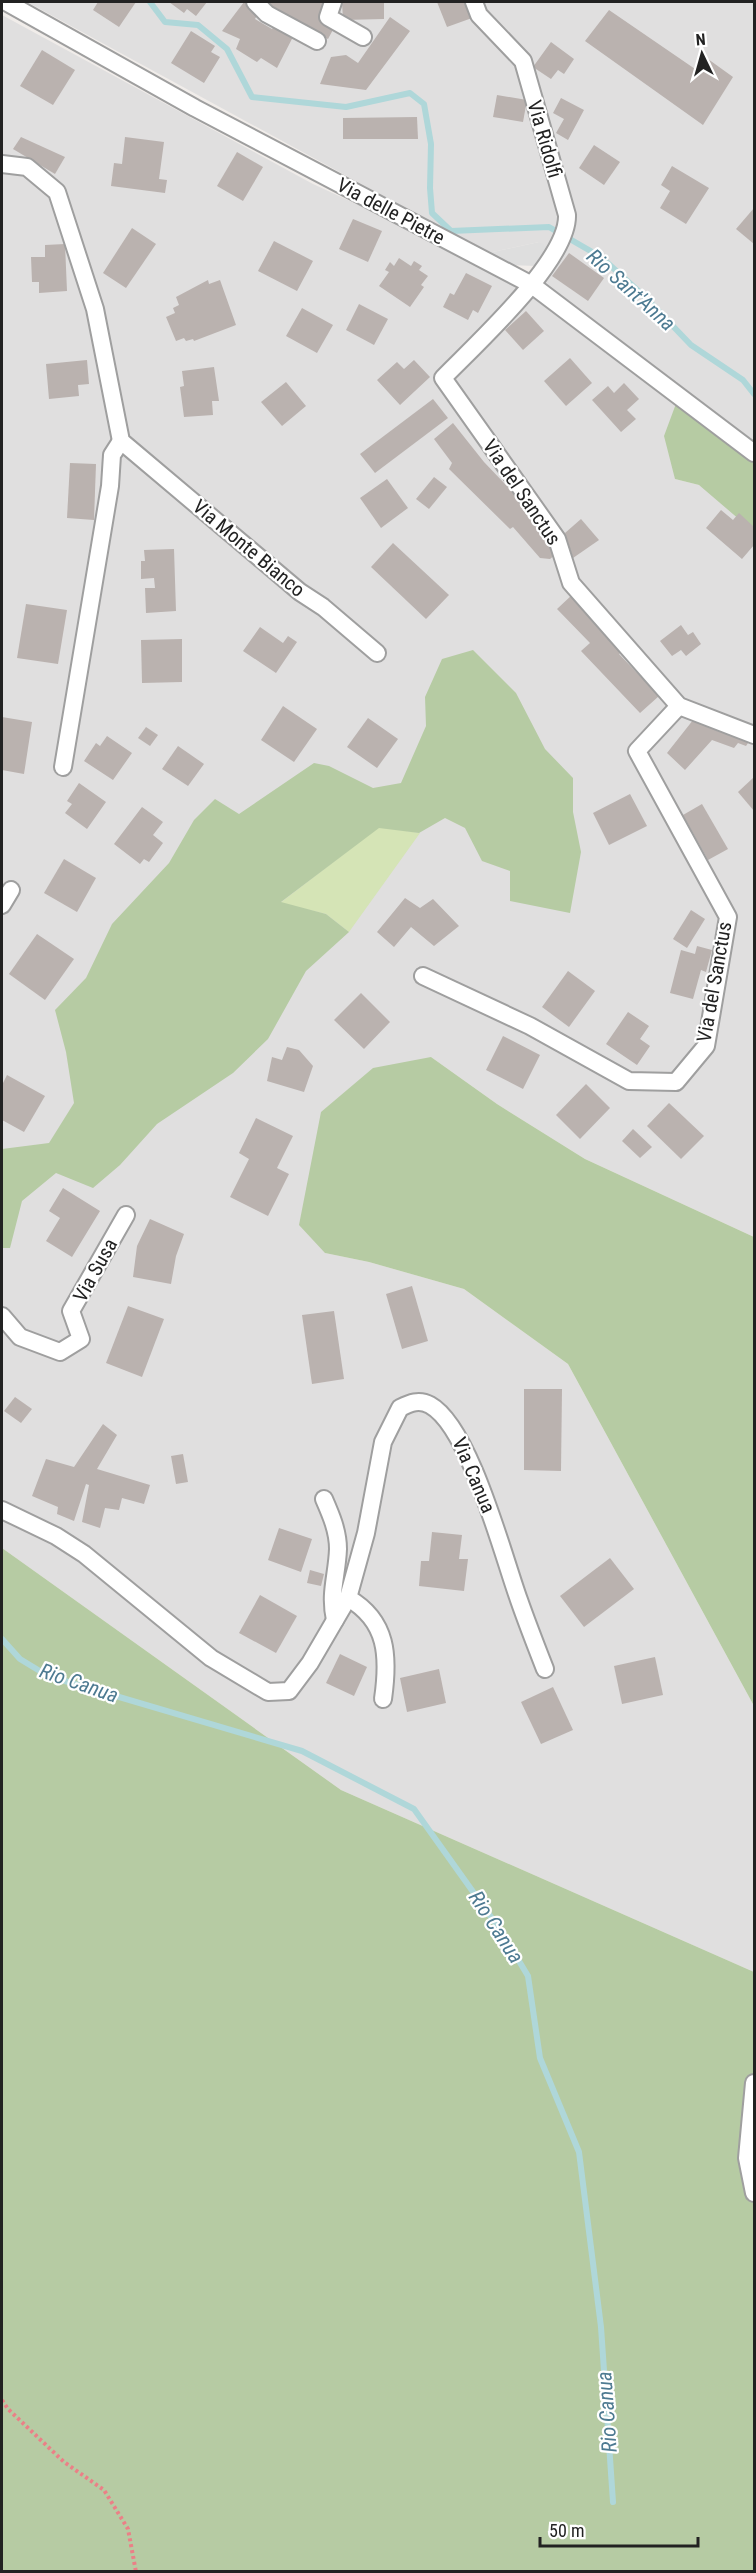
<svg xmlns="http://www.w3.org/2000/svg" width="756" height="2573" viewBox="0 0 756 2573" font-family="'Roboto Condensed',sans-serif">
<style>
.residential{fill:#e0dfdf}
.grass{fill:#d5e4b6}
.forest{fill:#b6cba3}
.parking{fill:#dedede}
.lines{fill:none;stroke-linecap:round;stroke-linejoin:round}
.stream{stroke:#afd7d9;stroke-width:6}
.building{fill:#bab2af}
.minor-casing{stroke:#9f9f9f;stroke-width:20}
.path{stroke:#eb8087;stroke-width:4;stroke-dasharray:3 3;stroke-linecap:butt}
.minor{stroke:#fff;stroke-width:16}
.labels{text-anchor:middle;stroke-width:4.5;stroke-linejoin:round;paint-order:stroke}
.street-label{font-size:20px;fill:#222;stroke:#fff}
.water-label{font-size:21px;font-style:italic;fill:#4d7a91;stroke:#fff}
</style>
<rect width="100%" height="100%" fill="#f1edea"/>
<!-- residential -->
<g class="residential">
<polygon points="27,2 754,2 754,456 657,368 541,285 539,242 488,253"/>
<polygon points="2,15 313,184 402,225 516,285 677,401 675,479 699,485 754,519 754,1237 585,1159 497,1104 431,1057 325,1253 369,1262 464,1289 568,1364 754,1706 754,1972 341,1790 2,1548"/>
</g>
<!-- grass -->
<polygon class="grass" points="379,827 420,833 349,932 326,914 280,903"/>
<!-- forest -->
<g class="forest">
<polygon points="677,401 754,462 754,532 699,485 675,479 664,436"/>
<polygon points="473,650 516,693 545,749 573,778 573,812 581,852 570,913 510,901 510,871 482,861 465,828 445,818 419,833 379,828 281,902 326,914 349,932 306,971 268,1039 233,1073 157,1124 120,1165 93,1188 56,1173 22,1201 10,1248 2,1248 2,1149 49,1143 74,1103 66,1052 55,1010 86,978 112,924 169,863 194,820 215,799 239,814 314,763 329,766 373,788 401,783 426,726 425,697 442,659"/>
<polygon points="431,1057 497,1104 585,1159 754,1237 754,1706 568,1364 464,1289 369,1262 325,1253 299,1225 321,1112 373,1068"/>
<polygon points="2,1548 341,1790 754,1972 754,2571 2,2571"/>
</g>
<!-- parking -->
<polygon class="parking" points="539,242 549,248 536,266 509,265 488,253"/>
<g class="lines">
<!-- stream -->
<g class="stream">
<polyline points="150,2 165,22 198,25 227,49 252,97 346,107 410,93 424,104 431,144 430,188 432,213 451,231 549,227 601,257 646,298 691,345 743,380 754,394"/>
<polyline points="2,1639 20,1659 48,1676 302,1751 414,1809 501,1931 528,1976 540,2058 579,2152 601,2327 613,2502"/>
</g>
</g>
<!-- building -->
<g class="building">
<polygon points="98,2 136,2 119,27 93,10"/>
<polygon points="169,2 207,2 196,16 187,9 184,13"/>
<polygon points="244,2 247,2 259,12 255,19 272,29 277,23 295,33 277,68 261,58 257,62 236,49 240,39 222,31"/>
<polygon points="267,2 327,2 321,18 335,26 328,39 265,5"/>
<polygon points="342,2 384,2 384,19 343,20"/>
<polygon points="437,2 466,2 472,18 447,27"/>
<polygon points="609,10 698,71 708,59 733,77 703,125 585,41"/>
<polygon points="390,17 410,31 366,90 320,84 331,57 346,55 358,63"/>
<polygon points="191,31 215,46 211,52 220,57 204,83 171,63"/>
<polygon points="551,42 574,59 564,74 558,70 551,79 533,67"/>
<polygon points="42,50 75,70 53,105 20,86"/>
<polygon points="497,95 527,100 523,122 493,117"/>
<polygon points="561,98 584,110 568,140 556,133 564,119 553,113"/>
<polygon points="417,117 418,139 343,139 343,118"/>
<polygon points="21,137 65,157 55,174 13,149"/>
<polygon points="125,137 164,142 159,179 167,180 165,193 111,186 114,163 122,164"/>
<polygon points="594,145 620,162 604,185 579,168"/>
<polygon points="237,152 263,167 243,201 217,186"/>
<polygon points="672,166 709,188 686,224 660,208 670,191 661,185"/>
<polygon points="754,208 754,244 736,229"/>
<polygon points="353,219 382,231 368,262 339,249"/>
<polygon points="132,228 156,244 126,288 103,273"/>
<polygon points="274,241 313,261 297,291 258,271"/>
<polygon points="65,244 67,291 39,293 39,282 32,282 31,257 45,257 45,245"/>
<polygon points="569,253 604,278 588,301 552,276"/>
<polygon points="399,258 411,266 414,261 422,266 419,270 428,276 421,285 424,287 410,307 379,286 389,272 385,270 390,262 394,266"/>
<polygon points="466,273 492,286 478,313 473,310 468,320 443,307 450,293 454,295"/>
<polygon points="208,280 209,284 220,280 236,325 194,341 193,339 186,341 184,338 176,341 166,317 175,313 173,308 179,305 176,297"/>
<polygon points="359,304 388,319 374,345 346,330"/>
<polygon points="302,308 333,325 317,353 286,336"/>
<polygon points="526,311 544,331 523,350 505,330"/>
<polygon points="570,358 592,383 566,406 544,381"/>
<polygon points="87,360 89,384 78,385 79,396 49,399 46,364"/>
<polygon points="414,360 430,377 400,405 377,380 397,362 404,369"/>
<polygon points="214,367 219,401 212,401 213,415 184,417 180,387 184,386 182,371"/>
<polygon points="286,382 306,406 282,426 261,402"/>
<polygon points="624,383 639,399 627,410 636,419 621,432 592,400 608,386 614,393"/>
<polygon points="433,399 448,418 375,473 360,454"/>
<polygon points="453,423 484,462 529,509 525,513 554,541 556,554 550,559 540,558 513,527 510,529 449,469 452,463 434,439"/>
<polygon points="70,463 96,464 94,520 67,518"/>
<polygon points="434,477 447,487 429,509 416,499"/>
<polygon points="387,479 408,508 381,528 360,498"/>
<polygon points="721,510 733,520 739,513 754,527 754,545 742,559 706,528"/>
<polygon points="581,519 599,540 573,558 565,533"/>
<polygon points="393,543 449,595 426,619 371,567"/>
<polygon points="174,549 176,611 146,613 145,588 155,588 154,578 141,579 141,561 145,561 144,550"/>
<polygon points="573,594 625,649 619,654 659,696 640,713 581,651 590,643 557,609"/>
<polygon points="26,604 67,610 58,664 17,658"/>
<polygon points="681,625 688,635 693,632 701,644 686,656 681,650 672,656 660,641"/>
<polygon points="260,627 283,643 288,636 297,642 276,673 243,651"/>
<polygon points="182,639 182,682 142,683 141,640"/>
<polygon points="283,706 317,729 294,762 261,740"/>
<polygon points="697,715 752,737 746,746 738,743 734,748 712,740 685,770 667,753"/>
<polygon points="2,717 32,722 24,774 2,770"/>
<polygon points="368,718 398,739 377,768 347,747"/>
<polygon points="146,727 158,735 150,746 138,738"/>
<polygon points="107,736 132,753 113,780 84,761 96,743 100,746"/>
<polygon points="178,746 204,764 188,786 162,769"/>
<polygon points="754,777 754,811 738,792"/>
<polygon points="79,783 106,802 87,829 65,813 72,804 67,801"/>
<polygon points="630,794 647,826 609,845 593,813"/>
<polygon points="702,804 728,849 708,860 683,815"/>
<polygon points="142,807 163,822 153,835 163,843 149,862 144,859 140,864 114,844"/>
<polygon points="64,859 96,878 77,912 44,893"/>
<polygon points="405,898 420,908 433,899 459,926 434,946 411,927 394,947 377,932"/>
<polygon points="691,910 705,919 687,948 673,939"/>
<polygon points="37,934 74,959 45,1000 9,974"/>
<polygon points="697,946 712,950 706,972 701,970 693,999 670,993 681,950 695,954"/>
<polygon points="568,971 595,991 569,1027 542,1007"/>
<polygon points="361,993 390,1022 364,1049 334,1020"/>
<polygon points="628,1012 649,1026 640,1039 650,1046 637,1065 606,1044"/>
<polygon points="503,1036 540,1055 523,1089 486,1070"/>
<polygon points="287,1047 299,1050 313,1066 304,1092 267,1081 272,1057 282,1060"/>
<polygon points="7,1075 45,1096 24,1132 2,1120 2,1085"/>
<polygon points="586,1084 610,1108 580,1139 556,1115"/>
<polygon points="669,1103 704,1136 681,1159 647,1126"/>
<polygon points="256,1118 293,1136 277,1168 289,1174 268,1216 230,1197 249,1159 239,1153"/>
<polygon points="633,1129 652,1147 640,1158 622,1141"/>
<polygon points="63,1188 100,1211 72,1257 46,1241 60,1218 49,1211"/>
<polygon points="150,1219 184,1234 176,1256 171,1284 133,1277 137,1246"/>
<polygon points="412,1286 428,1341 402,1349 386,1294"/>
<polygon points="128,1306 164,1319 142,1377 106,1363"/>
<polygon points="334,1311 344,1379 312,1384 302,1315"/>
<polygon points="524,1389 562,1389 561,1471 524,1470"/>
<polygon points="15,1397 32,1409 21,1423 4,1411"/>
<polygon points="103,1424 117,1435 97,1469 150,1485 144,1504 122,1498 119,1510 105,1508 100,1528 82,1522 89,1485 86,1484 74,1521 57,1514 58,1507 32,1496 46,1459 74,1467"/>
<polygon points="183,1454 188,1482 176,1484 171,1456"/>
<polygon points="279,1528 312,1539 301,1572 268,1560"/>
<polygon points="432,1532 462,1535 459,1559 468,1559 464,1591 419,1586 421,1561 429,1561"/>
<polygon points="610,1558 634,1589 584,1627 560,1596"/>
<polygon points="310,1570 324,1574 321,1586 307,1583"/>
<polygon points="260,1595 297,1616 276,1653 239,1633"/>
<polygon points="340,1654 367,1667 354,1696 326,1683"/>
<polygon points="655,1657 663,1695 622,1704 614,1666"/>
<polygon points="439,1669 446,1703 407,1712 400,1678"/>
<polygon points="553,1687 573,1730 541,1744 521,1702"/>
</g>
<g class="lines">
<defs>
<g id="minor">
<polyline points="6,2 195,108 532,285 754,453"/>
<polyline points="255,2 267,14 317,41"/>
<polyline points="333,2 328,17 363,37"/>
<path d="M474 2 479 15 523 61 567 215C569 260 475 345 443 378L557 539 571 583 679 706 754 735"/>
<polyline points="2,164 27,167 57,192 95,309 121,441 300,592 323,607 377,653"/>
<polyline points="63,767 110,486 112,455 121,441"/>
<polyline points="2,905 11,890"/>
<polyline points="423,976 530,1026 629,1081 676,1082 706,1046 728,917 637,751 679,706"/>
<polyline points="2,1316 20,1337 60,1352 81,1339 71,1311 126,1215"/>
<path d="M324 1499C331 1515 338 1531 338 1549 337 1576 329 1593 335 1620"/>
<path d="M2 1510 56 1536 84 1554 211 1658 268 1692 289 1691 310 1663 348 1598 366 1533 383 1442 400 1408C410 1403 419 1399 430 1405 470 1427 503 1556 519 1600 527 1623 536 1646 545 1669"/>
<path d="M348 1598C388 1621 389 1657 383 1699"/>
<polyline points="754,2083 747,2158 754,2193"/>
</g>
</defs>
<!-- minor casing -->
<use href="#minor" class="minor-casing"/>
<!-- path -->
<polyline class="path" points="2,2400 8,2409 64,2462 104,2490 128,2529 136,2572"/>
<!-- minor -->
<use href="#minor" class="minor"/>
</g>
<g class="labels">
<!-- street labels -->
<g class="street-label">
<text transform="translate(545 139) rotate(74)" y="7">Via Ridolfi</text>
<text transform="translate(391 211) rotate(28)" y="7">Via delle Pietre</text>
<text transform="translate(522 492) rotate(56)" y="7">Via del Sanctus</text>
<text transform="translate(249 548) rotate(40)" y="7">Via Monte Bianco</text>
<text transform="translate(714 982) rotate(-80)" y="7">Via del Sanctus</text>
<text transform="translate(95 1270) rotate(-61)" y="7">Via Susa</text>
<text transform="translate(474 1475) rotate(67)" y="7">Via Canua</text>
</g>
<!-- water labels -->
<g class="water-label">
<text transform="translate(631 290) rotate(42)" y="7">Rio Sant'Anna</text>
<text transform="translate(79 1683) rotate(19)" y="7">Rio Canua</text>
<text transform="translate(496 1927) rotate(57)" y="7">Rio Canua</text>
<text transform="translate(607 2412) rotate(-94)" y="7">Rio Canua</text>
</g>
</g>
<!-- border -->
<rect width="756" height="2573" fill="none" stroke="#222222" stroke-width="6"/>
<!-- north arrow -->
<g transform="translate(702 54) rotate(355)" stroke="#ffffff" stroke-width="4.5" paint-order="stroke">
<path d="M0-4.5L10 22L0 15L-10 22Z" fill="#222222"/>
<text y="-9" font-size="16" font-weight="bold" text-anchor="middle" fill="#222222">N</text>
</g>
<!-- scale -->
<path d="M540 2537v9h158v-9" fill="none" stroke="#222222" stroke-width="3"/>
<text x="549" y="2537" font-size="18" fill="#222222" stroke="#ffffff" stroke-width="4.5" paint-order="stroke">50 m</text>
</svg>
